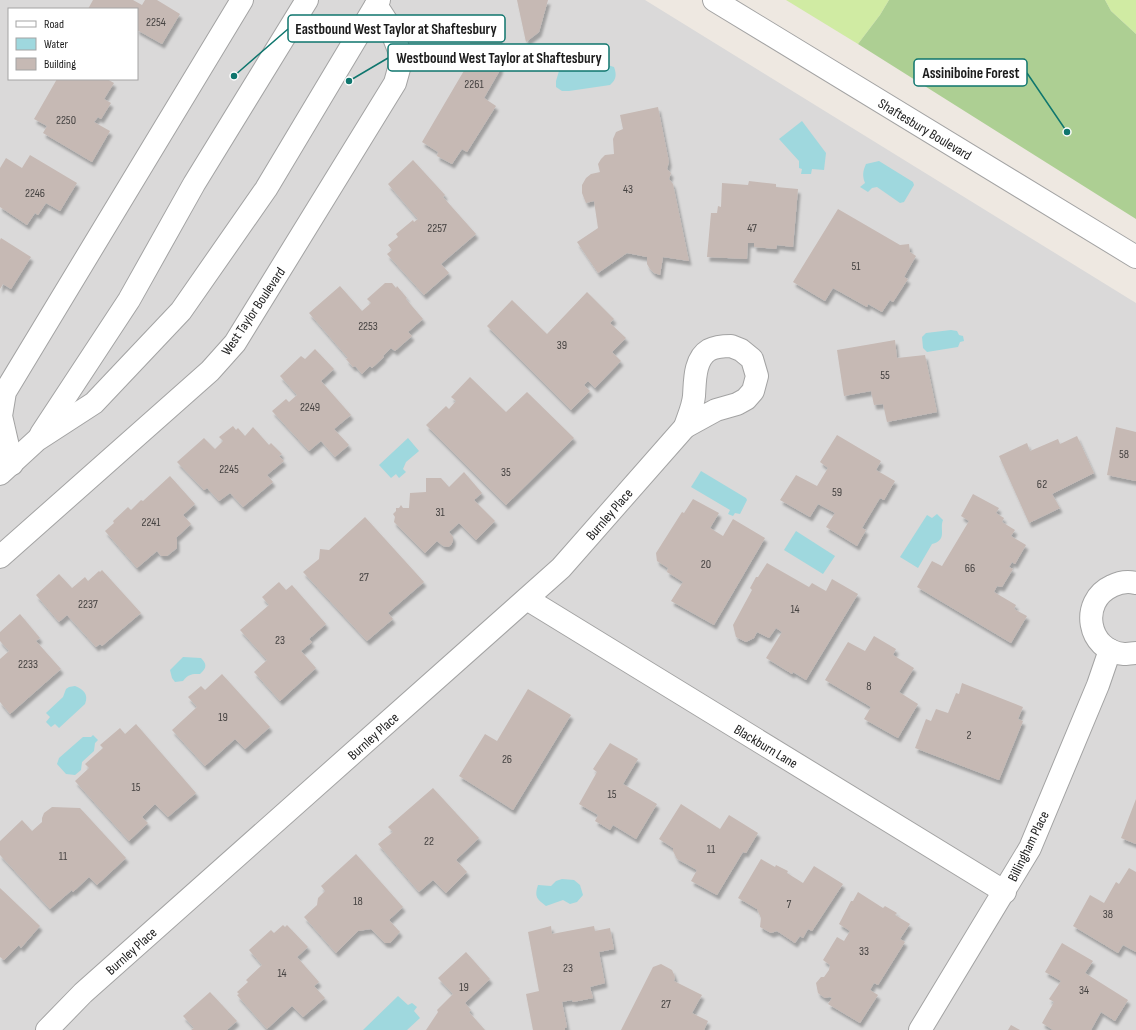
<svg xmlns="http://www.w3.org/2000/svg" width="1136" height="1030" viewBox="0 0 1136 1030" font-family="'Sofia Sans Condensed',sans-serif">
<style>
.residential{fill:#dad9d9;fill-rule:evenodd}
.grass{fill:#d0eba3}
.forest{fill:#adcf93}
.water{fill:#9fd8de}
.building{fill:#c6b9b4;filter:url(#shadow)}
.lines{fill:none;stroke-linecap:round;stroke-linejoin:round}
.minor-casing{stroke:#a3a3a3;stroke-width:24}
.minor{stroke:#fff;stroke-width:22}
.labels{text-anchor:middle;stroke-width:3;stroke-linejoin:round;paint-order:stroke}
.number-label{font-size:12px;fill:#464342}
.street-label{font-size:14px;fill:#1c1c1c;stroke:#fff}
.leader{fill:none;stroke:#0f766e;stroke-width:1.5}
.callout-dot{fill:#0f766e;stroke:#fff;stroke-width:1.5}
.callout{fill:#fff;stroke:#0f766e;stroke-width:1.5}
.callout-label{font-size:15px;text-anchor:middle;font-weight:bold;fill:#1c1c1c}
</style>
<defs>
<filter id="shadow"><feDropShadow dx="2.5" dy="4.5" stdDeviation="1" flood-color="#0004"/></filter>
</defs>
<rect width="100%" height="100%" fill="#eee8e1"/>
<!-- residential -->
<path class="residential" d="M0 0H645L1136 303V1030H0ZM9 9H137V79H9Z"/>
<!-- grass -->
<g class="grass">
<polygon points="786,0 889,0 880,15 858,44"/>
<polygon points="1105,0 1136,0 1136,34 1111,11"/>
</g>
<!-- forest -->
<polygon class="forest" points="889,0 1105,0 1111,11 1136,34 1136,219 858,44 880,15"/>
<!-- water -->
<g class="water">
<path d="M566 52 614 67C617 75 616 80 610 85L569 91H562L556 87V81L559 71 553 69 557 61 561 62 563 53Z"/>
<polygon points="802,121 826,153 824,170 812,169 811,174 801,174 802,169 799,168 799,161 779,139"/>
<path d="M879 161 913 182 914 185 904 202 900 203 877 187 872 188 868 192 860 187 865 183C862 175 863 171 866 164Z"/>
<polygon points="951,330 957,331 959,335 963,336 964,341 960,342 958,347 927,352 923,348 922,337 926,333"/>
<polygon points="408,438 419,451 406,462 403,469 406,472 399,478 396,474 391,478 379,465"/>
<polygon points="701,471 746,498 747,500 740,514 735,513 733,516 728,514 730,510 691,487"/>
<path d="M937 514 943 520C939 529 948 540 932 544L918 568 900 557 927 515 932 518Z"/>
<polygon points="796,531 835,556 823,574 784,550"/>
<path d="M183 657 201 658C207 664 207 668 200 674 192 674 188 674 183 681L175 682 172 678 170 670Z"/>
<path d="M75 686C83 689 89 694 85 704L59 728 55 724 51 727 46 722 50 717 46 713 63 697 66 689 69 687Z"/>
<polygon points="93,735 98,740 95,743 94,751 82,762 81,770 75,775 66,774 57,764 59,758 83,737 91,737"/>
<path d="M562 879 574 880 580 885 583 895 577 902 570 904 563 900 546 906C537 899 534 897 538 885L551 886 556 881Z"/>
<polygon points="398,996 408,1005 412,1003 417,1007 414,1011 420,1018 407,1030 363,1030"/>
</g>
<!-- building -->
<g class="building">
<polygon points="93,0 133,0 142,5 145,0 157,0 180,14 162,44 137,30 137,9 88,9"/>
<polygon points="517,0 548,0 539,32 526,42"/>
<polygon points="498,23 502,51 500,70 484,98 496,106 467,152 462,149 452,164 437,156 438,152 422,142 472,57 468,28"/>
<polygon points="57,79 107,79 114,83 104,99 111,103 101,119 98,117 94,122 110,131 92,162 43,133 47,126 34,119"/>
<polygon points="658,107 669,162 667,169 671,173 669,179 673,184 689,261 663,257 660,275 654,273 650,269 647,264 647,257 627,253 598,273 577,242 598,228 594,201 586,203 582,193 582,185 586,178 591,174 600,172 598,164 601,159 605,155 614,154 613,139 616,132 623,129 620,115"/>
<polygon points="30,155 77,183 60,211 46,203 38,215 35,213 27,225 0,207 0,168 6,158 22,168"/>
<polygon points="413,160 445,195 443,197 476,234 441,264 449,273 424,295 387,254 392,250 388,245 398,237 396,234 413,220 414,222 418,219 388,184"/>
<polygon points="749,181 776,184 776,187 798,189 793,247 777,245 776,249 754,247 754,243 748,243 747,259 707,257 711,213 717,213 718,206 721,207 722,183 748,185"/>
<polygon points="838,209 900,245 909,244 910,252 916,256 904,277 908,279 893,302 890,300 882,312 868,304 867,307 833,288 825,301 793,282"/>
<polygon points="1,238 31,257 11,289 3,284 0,289 0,240"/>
<polygon points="385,283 392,283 396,288 397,286 407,298 406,299 423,319 408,332 412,336 395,351 391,348 383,356 384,357 372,368 370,366 362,374 355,366 353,367 346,359 348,358 309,313 340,286 362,311 371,303 367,299"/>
<polygon points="587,292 614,319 610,323 626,338 612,352 621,361 595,388 588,381 584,385 590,391 571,410 487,326 512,300 547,334"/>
<polygon points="895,340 897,358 925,355 937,412 887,422 883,404 874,405 871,391 844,396 837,350"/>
<polygon points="315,349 334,369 321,381 351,415 334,429 349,445 335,457 321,441 309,451 272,411 286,399 289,402 297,395 280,376 301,356 305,359"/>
<polygon points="470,377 506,412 527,392 574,438 506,505 426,425 446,406 449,409 456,401 451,397"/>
<polygon points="233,426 236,430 238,428 245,436 253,427 269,445 271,443 282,454 279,456 284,461 267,475 273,482 243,507 230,493 219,501 207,488 204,490 177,462 204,438 215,449 223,441 219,437"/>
<polygon points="1116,427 1136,432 1136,481 1107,475"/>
<polygon points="837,435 881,461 876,470 895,481 884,500 880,498 862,528 866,530 857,546 826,527 835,513 818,504 810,517 780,500 796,475 817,486 828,468 820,462"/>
<polygon points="1077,436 1094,473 1052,494 1060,508 1029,523 999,456 1027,443 1030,451 1058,439 1060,444"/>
<polygon points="464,472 482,493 474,500 495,521 476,540 459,523 449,532 453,537 453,541 451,545 448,547 443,546 437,541 425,553 394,522 395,517 393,514 396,511 396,508 399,508 401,505 403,508 409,508 410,493 426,492 426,478 441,478 449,487"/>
<polygon points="170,476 195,504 183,515 191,524 176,538 177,540 177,548 167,556 161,556 157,551 137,568 105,531 114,523 113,521 128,507 131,510 141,500 143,501"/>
<polygon points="973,494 999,508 996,513 1004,518 1002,522 1015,530 1011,536 1026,545 1015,564 1012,562 1009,567 1013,569 1002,587 997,586 994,592 1016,605 1014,609 1027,616 1011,643 917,587 932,561 942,566 969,521 961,516"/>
<polygon points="693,499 719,513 710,528 723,536 733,519 765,538 714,625 671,601 683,582 667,572 668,568 657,561 656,553 682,512 684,513"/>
<polygon points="365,517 424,582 388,613 393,619 367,641 303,572 319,559 320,549 329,550"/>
<polygon points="767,563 809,587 812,583 826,591 832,579 858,594 806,680 793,672 792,674 766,658 782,632 776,628 769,638 757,632 754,638 746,642 736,637 733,625 752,590 750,588 756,577 758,577"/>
<polygon points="102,570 141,613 102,646 100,644 96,647 67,615 59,622 36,595 59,574 72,588 85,577 88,581 99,571 100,572"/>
<polygon points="279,582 286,590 292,585 326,624 309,639 312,642 301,651 316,668 280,701 254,672 267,660 240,630 269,605 262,597"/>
<polygon points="20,614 40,638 36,641 61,669 10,714 0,702 0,659 9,651 0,641 0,632"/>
<polygon points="874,636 896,649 893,655 914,668 899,692 918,704 898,738 864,719 871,707 825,680 848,642 865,651"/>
<polygon points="222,674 270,727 245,749 235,739 205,766 172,730 197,707 188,697 201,686 205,690"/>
<polygon points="962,683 1023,707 1018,719 1023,721 999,780 915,748 926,719 931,721 936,709 948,713 956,693 959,694"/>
<polygon points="528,689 571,715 513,810 459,776 485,734 497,741"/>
<polygon points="136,724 196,793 168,817 155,804 142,817 148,823 129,841 75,781 89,768 85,764 103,748 100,745 120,728 125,734"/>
<polygon points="610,743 638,759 623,784 657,804 636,839 613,825 610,830 595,821 598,815 579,804 597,772 593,769"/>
<polygon points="433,788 479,838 456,860 467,872 446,893 433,880 419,892 378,844 393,832 388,827"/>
<polygon points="1136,799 1136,844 1121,838"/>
<polygon points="681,804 720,829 729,815 758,833 746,853 743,852 717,895 691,881 697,870 677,859 673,851 673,848 659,839"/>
<polygon points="52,807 80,808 126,858 97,885 89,877 73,892 72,890 50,909 0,855 0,841 22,820 32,831 42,822 42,818 44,813"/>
<polygon points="356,854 403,907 389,920 400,932 390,943 385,943 371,929 358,931 336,953 304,917 317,905 318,898 325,891 321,886"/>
<polygon points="761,859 775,867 776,865 788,871 787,873 803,883 814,866 843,884 812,931 808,929 803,938 800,936 795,943 777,931 771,933 760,927 761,918 757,909 738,898"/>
<polygon points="1129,868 1136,872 1136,952 1123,945 1118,953 1073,926 1090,895 1104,903 1116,882 1119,884"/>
<polygon points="0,888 40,926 21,948 19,945 4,960 0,957"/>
<polygon points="858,892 883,908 885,906 897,913 895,915 910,924 900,939 905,942 878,985 874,983 870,990 878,995 860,1023 828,1004 832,998 830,997 825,998 818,993 816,983 821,977 824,977 829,970 830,965 823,960 837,937 844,941 850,931 839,924 851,901 853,901"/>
<polygon points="283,925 285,927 287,925 308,947 297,957 319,982 314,986 325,998 303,1017 292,1006 267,1029 237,995 239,994 237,992 248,982 246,980 262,965 249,950 271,930 274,933"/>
<polygon points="551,926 552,934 594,926 595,931 610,928 614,949 599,952 605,983 590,987 593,998 573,1002 572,1000 562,1002 567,1027 565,1028 565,1030 533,1030 526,994 539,991 528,932"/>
<polygon points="1062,943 1093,961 1085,973 1128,1000 1115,1021 1101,1012 1091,1030 1053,1030 1042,1023 1054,1002 1049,999 1061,981 1045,972"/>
<polygon points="466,952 490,979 465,1003 471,1010 469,1012 485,1030 426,1030 438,1012 437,1010 453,994 438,978"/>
<polygon points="661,964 672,970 675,977 674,981 702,995 692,1013 708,1021 704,1030 621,1030 653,967"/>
<polygon points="210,992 237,1021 227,1030 191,1030 194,1028 183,1016"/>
<polygon points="1011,1025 1020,1030 1008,1030"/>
</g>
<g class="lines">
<defs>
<g id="minor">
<polyline points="714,0 1136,257"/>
<path d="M731 346 741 350 752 359 757 376 753 391 746 399 737 404 716 410 685 427C688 417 693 407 694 396 695 382 694 359 709 350 715 347 724 346 731 346Z"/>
<polyline points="41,434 129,300 194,184 307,0"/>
<polyline points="12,464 1,416 5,392 242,0"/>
<polyline points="0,474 37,440 94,403 181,311 266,189 379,0"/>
<polyline points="0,557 210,371 235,343 395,83 402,58 389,25 376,5"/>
<path d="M1136 583C1128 581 1120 582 1112 586 1079 601 1087 651 1124 654 1127 654 1132 653 1136 653"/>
<polyline points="527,599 1005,892"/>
<polyline points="47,1030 83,993 561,568 685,427"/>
<polyline points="920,1030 1030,848 1098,685 1110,650"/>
</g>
</defs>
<!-- minor casing -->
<use href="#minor" class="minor-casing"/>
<!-- minor -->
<use href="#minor" class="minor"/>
</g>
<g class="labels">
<!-- number labels -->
<g class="number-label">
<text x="156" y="26">2254</text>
<text x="474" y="88">2261</text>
<text x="66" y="124">2250</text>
<text x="628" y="193">43</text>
<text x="35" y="197">2246</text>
<text x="437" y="232">2257</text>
<text x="752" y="232">47</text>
<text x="856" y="270">51</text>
<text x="368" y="330">2253</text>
<text x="562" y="349">39</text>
<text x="885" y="379">55</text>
<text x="310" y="411">2249</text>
<text x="1124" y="458">58</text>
<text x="229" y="473">2245</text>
<text x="506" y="476">35</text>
<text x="1042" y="488">62</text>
<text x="837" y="496">59</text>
<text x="440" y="516">31</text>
<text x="151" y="526">2241</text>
<text x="706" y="568">20</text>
<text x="970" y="572">66</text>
<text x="364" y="581">27</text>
<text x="88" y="608">2237</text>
<text x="795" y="613">14</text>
<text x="280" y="644">23</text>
<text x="28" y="668">2233</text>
<text x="869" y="690">8</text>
<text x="223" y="721">19</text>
<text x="969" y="739">2</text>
<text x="507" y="763">26</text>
<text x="136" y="791">15</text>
<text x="612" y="798">15</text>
<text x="429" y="845">22</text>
<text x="711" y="853">11</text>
<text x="63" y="860">11</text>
<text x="358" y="905">18</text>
<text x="789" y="908">7</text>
<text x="1108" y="918">38</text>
<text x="864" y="955">33</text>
<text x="568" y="972">23</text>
<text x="282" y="977">14</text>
<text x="464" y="991">19</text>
<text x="1084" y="994">34</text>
<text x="666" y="1008">27</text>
</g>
<!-- street labels -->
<g class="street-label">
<text transform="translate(925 129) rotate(31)" y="5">Shaftesbury Boulevard</text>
<text transform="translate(253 311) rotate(-56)" y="5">West Taylor Boulevard</text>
<text transform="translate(609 514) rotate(-49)" y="5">Burnley Place</text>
<text transform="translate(373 736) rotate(-42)" y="5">Burnley Place</text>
<text transform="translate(766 746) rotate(31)" y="5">Blackburn Lane</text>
<text transform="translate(1028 846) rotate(-64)" y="5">Billingham Place</text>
<text transform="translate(131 951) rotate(-42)" y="5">Burnley Place</text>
</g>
</g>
<!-- callouts -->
<path class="leader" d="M234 76L288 29M349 81L388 58M1067 132L1027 73"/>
<g class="callout-dot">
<circle cx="234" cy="76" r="4"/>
<circle cx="349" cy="81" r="4"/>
<circle cx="1067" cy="132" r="4"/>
</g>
<g class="callout">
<rect x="288" y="15" width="217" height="27" rx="4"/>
<rect x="388" y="44" width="221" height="27" rx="4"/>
<rect x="914" y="59" width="113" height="27" rx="4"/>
</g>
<g class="callout-label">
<text x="396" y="34">Eastbound West Taylor at Shaftesbury</text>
<text x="499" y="63">Westbound West Taylor at Shaftesbury</text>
<text x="971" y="78">Assiniboine Forest</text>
</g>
<!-- legend -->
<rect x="8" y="8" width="130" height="72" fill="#ffffff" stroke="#a4a4a4"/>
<rect x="16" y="21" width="20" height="6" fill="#ffffff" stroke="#a4a4a4"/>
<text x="44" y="28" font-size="12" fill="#1c1c1c">Road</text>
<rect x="16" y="38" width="20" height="12" fill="#9fd8de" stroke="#a4a4a4"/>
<text x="44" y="48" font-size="12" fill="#1c1c1c">Water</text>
<rect x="16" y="58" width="20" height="12" fill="#c6b9b4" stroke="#a4a4a4"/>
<text x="44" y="68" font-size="12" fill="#1c1c1c">Building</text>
</svg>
